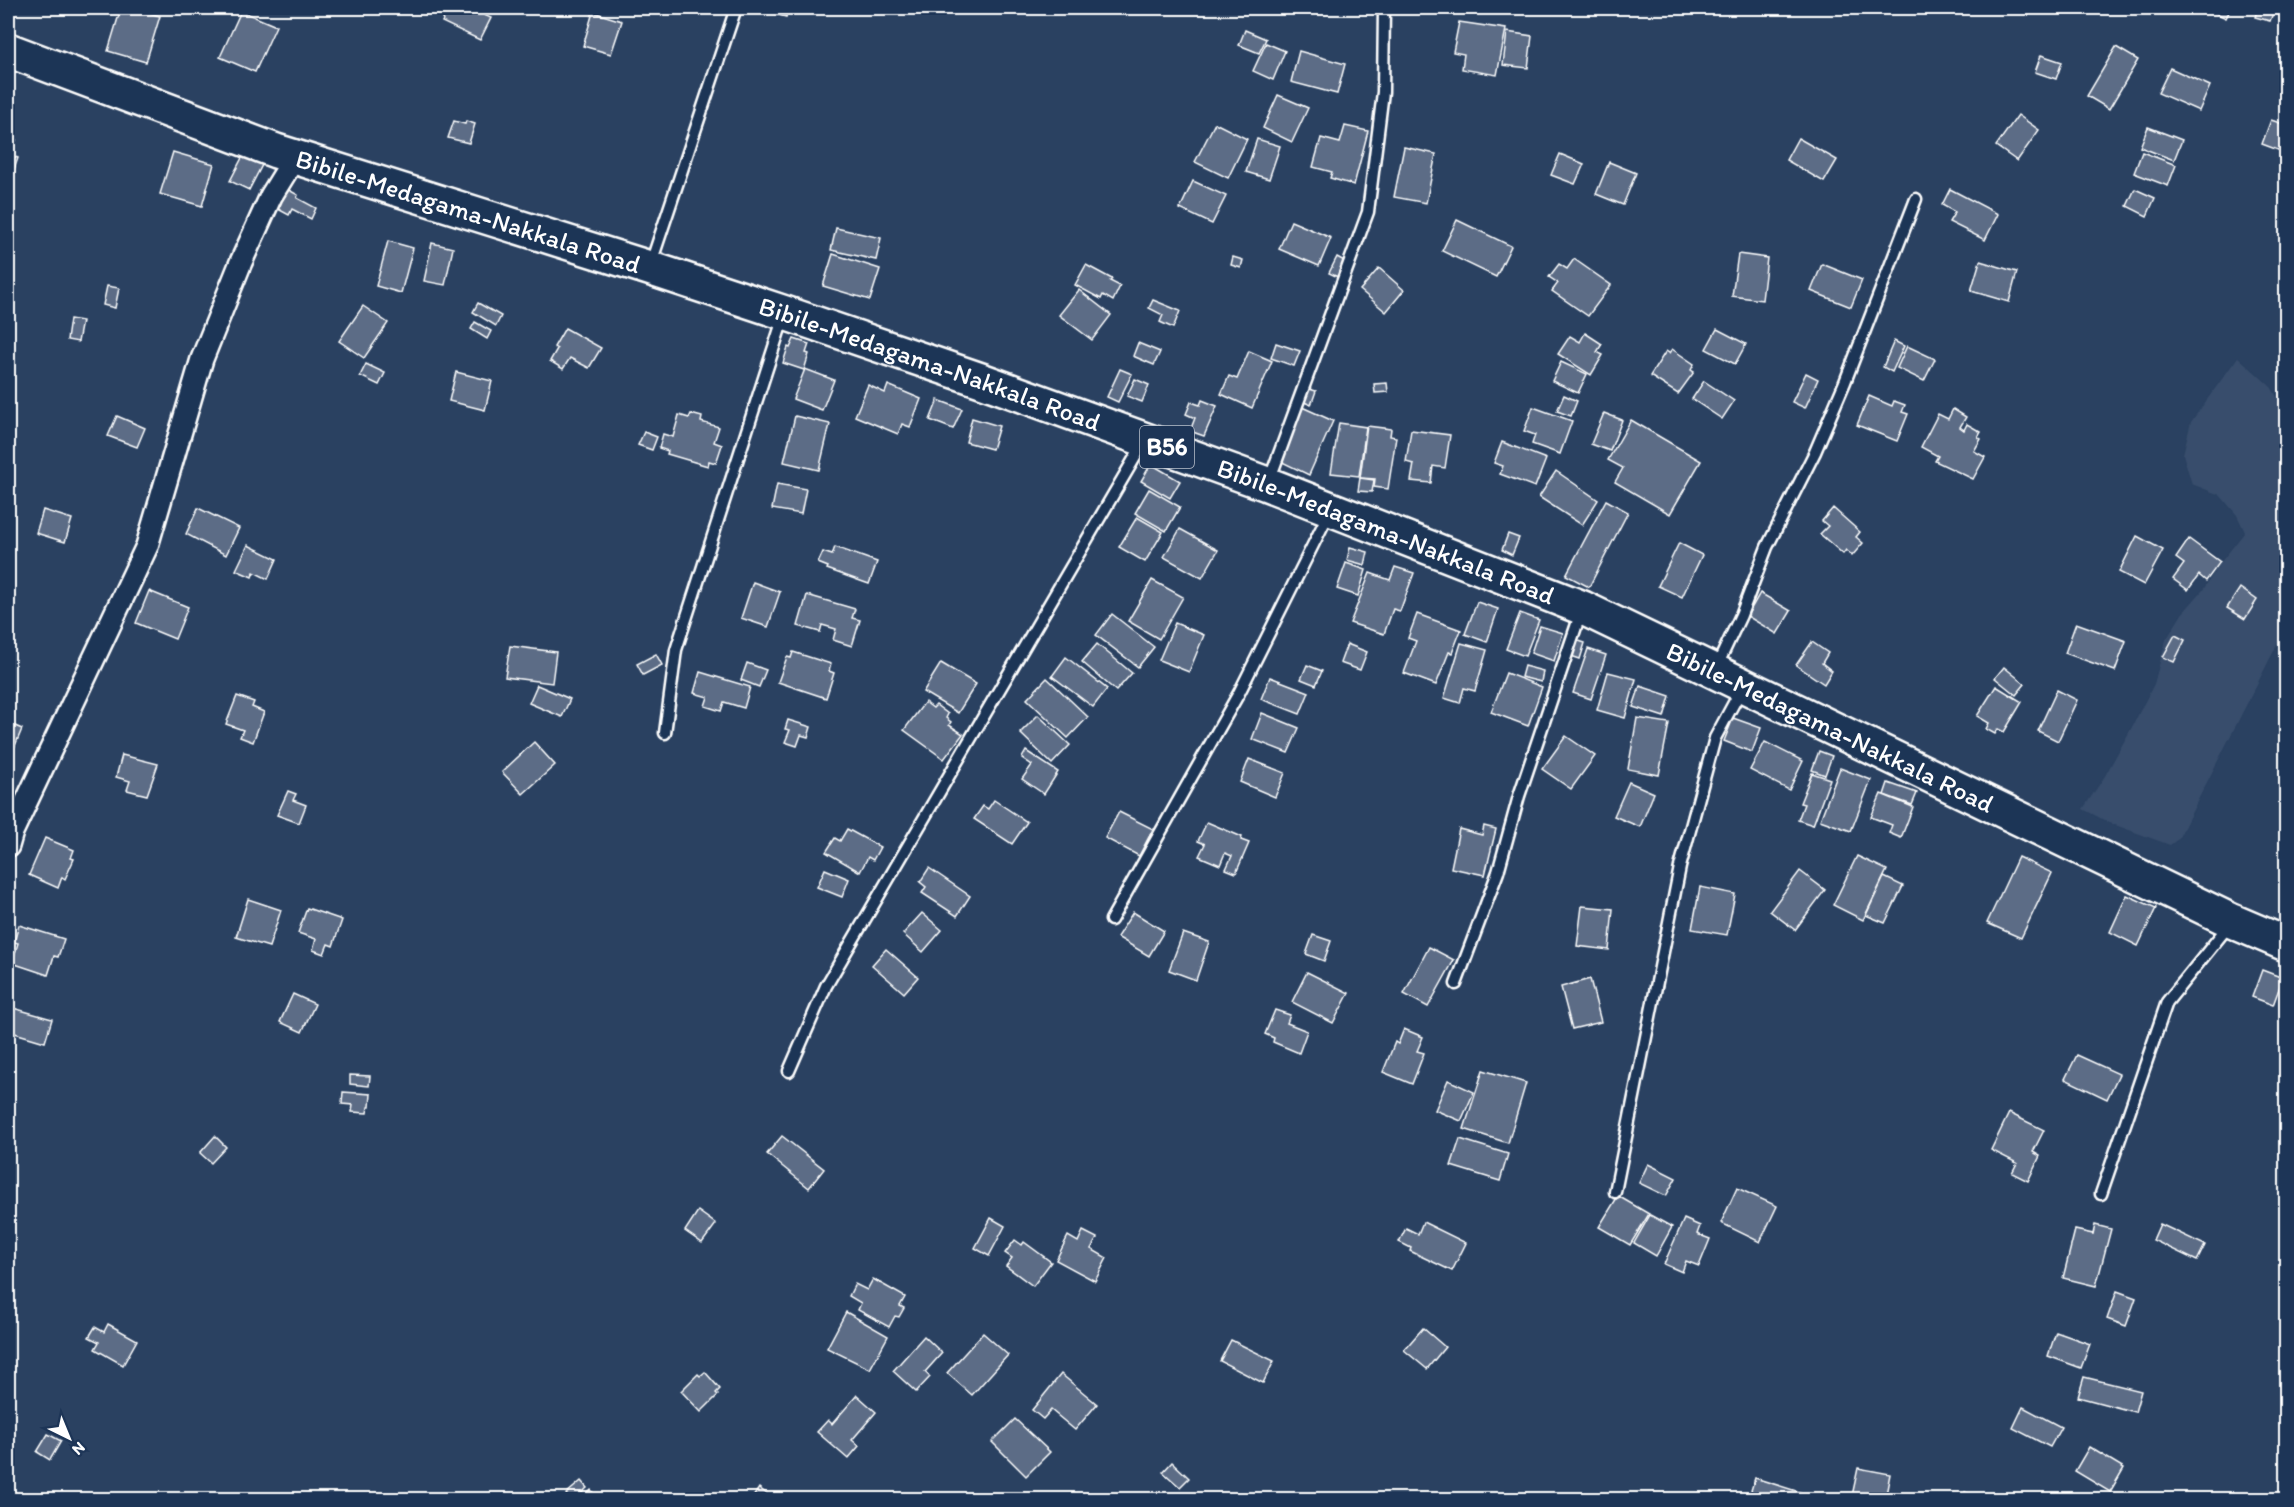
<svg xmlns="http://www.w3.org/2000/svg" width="2294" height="1507" viewBox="0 0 2294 1507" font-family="Itim,sans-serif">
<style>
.built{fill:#394e6c}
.building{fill:#5b6c86;stroke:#fff;stroke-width:1.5}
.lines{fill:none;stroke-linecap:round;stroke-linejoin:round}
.service-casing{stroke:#fff;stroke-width:15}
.minor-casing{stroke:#fff;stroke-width:26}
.primary-casing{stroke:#fff;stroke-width:38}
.service{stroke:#1d3557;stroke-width:10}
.minor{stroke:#1d3557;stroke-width:21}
.primary{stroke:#1d3557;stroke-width:33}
.labels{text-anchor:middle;stroke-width:5;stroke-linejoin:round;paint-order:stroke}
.shield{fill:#1d3557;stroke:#bbc2cd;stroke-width:1.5}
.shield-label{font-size:24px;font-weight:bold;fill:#fff}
.street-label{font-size:26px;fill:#fff;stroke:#1d3557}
</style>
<rect width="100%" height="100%" fill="#2a4161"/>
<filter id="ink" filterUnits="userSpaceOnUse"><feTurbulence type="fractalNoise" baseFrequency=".0167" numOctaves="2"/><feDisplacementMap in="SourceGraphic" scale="12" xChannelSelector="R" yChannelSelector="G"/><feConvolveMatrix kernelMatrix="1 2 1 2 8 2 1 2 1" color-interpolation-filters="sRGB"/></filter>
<g filter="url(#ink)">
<!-- built -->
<polygon class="built" points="2238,357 2271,387 2286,412 2286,627 2178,839 2170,845 2110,823 2083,809 2105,776 2131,729 2154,684 2166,640 2182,614 2203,590 2221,562 2245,532 2237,515 2220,495 2192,484 2183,454 2191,422"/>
<!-- building -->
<g class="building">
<polygon points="121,8 131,8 160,16 146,62 108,51"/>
<polygon points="449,8 469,8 491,18 480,40 442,22"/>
<polygon points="765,8 788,8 786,17 764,11"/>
<polygon points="2205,8 2231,8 2226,18"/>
<polygon points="2258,8 2275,8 2270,21 2255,17"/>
<polygon points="241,11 276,26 255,72 220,57"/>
<polygon points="593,12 622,21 611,54 583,46"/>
<polygon points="1459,22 1506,29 1497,75 1462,69 1464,54 1453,52"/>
<polygon points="1245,30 1266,39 1259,53 1239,45"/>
<polygon points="1507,32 1532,36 1528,68 1503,65"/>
<polygon points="1266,43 1285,51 1273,80 1253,71"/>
<polygon points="2116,47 2138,60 2109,109 2087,96"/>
<polygon points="1299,51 1345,64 1337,94 1291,82"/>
<polygon points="2041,55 2062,62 2056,79 2035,72"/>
<polygon points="2170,68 2210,86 2199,111 2158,93"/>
<polygon points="1278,95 1308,108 1292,142 1263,128"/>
<polygon points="2018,115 2039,130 2017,161 1996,146"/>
<polygon points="2271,120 2286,125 2286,153 2262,144"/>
<polygon points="454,121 465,124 466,121 475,124 469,143 448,138"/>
<polygon points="1215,123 1247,139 1228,178 1195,162"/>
<polygon points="1345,126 1368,131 1354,185 1330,178 1332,172 1313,167 1321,138 1340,143"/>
<polygon points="2148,127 2182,140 2174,160 2140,147"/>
<polygon points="8,137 16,140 10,155 18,158 8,187"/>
<polygon points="1798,138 1837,160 1824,182 1786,160"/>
<polygon points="1257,139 1280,146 1269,179 1246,172"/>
<polygon points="1404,147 1436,154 1426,203 1394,197"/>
<polygon points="173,152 214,164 202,206 160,194"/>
<polygon points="2142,152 2176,165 2168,186 2134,173"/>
<polygon points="244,154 263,163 249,190 230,181"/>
<polygon points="1560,154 1584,164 1575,184 1551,175"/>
<polygon points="1609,162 1636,173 1623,205 1596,194"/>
<polygon points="1193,181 1226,196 1212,224 1180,209"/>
<polygon points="287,189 298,195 297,198 316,208 311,219 292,209 289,215 276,208"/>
<polygon points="1950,189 1998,214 1985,240 1949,222 1955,212 1942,205"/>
<polygon points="2135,189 2155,198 2147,216 2127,206"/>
<polygon points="1457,220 1511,246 1496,277 1442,251"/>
<polygon points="1291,221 1331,238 1319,266 1279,249"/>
<polygon points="836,228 881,238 876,260 831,250"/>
<polygon points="388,241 413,248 401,293 376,286"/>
<polygon points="432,243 453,248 445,285 424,281"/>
<polygon points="833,254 880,269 870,300 823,286"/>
<polygon points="1738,254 1767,258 1762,300 1732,296"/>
<polygon points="1233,257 1243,260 1241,268 1231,265"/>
<polygon points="1337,257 1348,263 1340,278 1329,273"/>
<polygon points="1574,259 1611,285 1588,316 1552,291 1558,283 1549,277 1559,264 1567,269"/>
<polygon points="1980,261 2017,272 2009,302 1971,291"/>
<polygon points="1822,264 1862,280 1851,307 1811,291"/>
<polygon points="1086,265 1112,279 1110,281 1120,286 1113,301 1103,295 1101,299 1075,285"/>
<polygon points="1379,268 1404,290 1386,312 1360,290"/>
<polygon points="107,286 119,288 115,308 103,305"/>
<polygon points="1079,290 1111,315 1092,340 1059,315"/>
<polygon points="1153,300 1180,311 1173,328 1160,322 1163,315 1149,308"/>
<polygon points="478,303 501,316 496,326 473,312"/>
<polygon points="363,306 388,323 364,358 339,341"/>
<polygon points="70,319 82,321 78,342 67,340"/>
<polygon points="475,322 491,331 487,339 471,329"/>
<polygon points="565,328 601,348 589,368 570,358 563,369 550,361 557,349 554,347"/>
<polygon points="1717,329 1746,344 1735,364 1706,349"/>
<polygon points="1585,333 1602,344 1597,352 1603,355 1591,375 1558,354 1570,336 1580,342"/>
<polygon points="794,339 809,344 806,353 809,354 804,370 783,363 788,347 790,348"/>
<polygon points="1894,341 1904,346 1892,372 1883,367"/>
<polygon points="1138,343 1160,352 1154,365 1133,356"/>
<polygon points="1276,343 1300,351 1294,366 1271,358"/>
<polygon points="1907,346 1935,359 1924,381 1897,368"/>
<polygon points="1672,349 1694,364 1691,370 1694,372 1678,394 1650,376 1666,351 1669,353"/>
<polygon points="1249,351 1272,361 1252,408 1221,394 1229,376 1237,379"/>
<polygon points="1561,362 1587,374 1578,393 1552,381"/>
<polygon points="366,364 385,373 379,385 360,376"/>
<polygon points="805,369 834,380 822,410 793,399"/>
<polygon points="1120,369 1132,374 1118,402 1107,397"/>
<polygon points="456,372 492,381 485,410 449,401"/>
<polygon points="1806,373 1818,379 1805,408 1792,402"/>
<polygon points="1135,379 1149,385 1142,402 1127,396"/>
<polygon points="1704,381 1734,401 1722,419 1692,399"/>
<polygon points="1387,383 1388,392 1375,393 1374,384"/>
<polygon points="868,385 885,393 888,385 921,399 910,427 902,424 898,434 855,416"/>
<polygon points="1306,388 1316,391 1311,405 1302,401"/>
<polygon points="1564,395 1577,401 1571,416 1557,411"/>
<polygon points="1869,396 1892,406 1894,401 1905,405 1902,412 1908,414 1897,441 1857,425"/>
<polygon points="938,400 962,409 953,429 930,420"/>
<polygon points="1202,400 1217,406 1204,436 1190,431 1195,418 1186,414 1191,402 1200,405"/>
<polygon points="1302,407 1333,421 1309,475 1278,460"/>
<polygon points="1533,407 1572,421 1560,454 1532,444 1535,435 1524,431"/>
<polygon points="1953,409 1966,417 1960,427 1964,430 1967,424 1981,432 1978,437 1981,439 1974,451 1985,457 1973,479 1935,461 1938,456 1921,447 1938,414 1948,419"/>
<polygon points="1604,413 1622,420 1610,451 1591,444"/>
<polygon points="691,414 702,417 701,422 719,427 714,442 722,445 716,463 709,461 708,466 667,454 668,451 659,448 663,434 673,437 679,415 689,418"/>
<polygon points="117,416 145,428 137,447 108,436"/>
<polygon points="795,416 830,424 819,470 784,462"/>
<polygon points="972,418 999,426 992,449 966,442"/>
<polygon points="1631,420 1701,461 1670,514 1615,482 1623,468 1608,460"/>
<polygon points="1339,423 1366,427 1359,476 1331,473"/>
<polygon points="1367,426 1391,429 1390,436 1396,437 1388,489 1374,487 1375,479 1360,478"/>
<polygon points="1411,430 1450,435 1445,468 1433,466 1431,483 1411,481 1414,464 1406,462"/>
<polygon points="644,432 657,437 652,450 638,445"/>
<polygon points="1502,442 1546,459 1535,487 1500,474 1503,466 1494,463"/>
<polygon points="1151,464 1180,481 1170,498 1141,481"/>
<polygon points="1556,471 1598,500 1582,525 1539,497"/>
<polygon points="1360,478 1374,480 1372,492 1358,491"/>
<polygon points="777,484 806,489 801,514 772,509"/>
<polygon points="1149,489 1180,507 1166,531 1135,513"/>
<polygon points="1606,500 1628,512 1589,587 1566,575"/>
<polygon points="198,508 239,528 226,555 186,534"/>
<polygon points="1833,508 1860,532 1856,537 1863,543 1852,556 1846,550 1843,554 1820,534 1828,526 1822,521"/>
<polygon points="43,510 72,519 65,542 36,533"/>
<polygon points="1137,517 1163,532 1145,562 1119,547"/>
<polygon points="1180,529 1218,550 1202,578 1164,557"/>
<polygon points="1508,534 1519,538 1512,555 1502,550"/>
<polygon points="2137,536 2163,550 2144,585 2119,572"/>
<polygon points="2189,539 2220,562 2206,581 2199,575 2188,590 2173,579 2184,564 2176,558"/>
<polygon points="1679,543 1702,555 1682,597 1658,586"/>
<polygon points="248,545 277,559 268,579 254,572 252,577 236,570"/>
<polygon points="835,547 877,562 869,584 827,569 828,567 818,563 823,552 832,555"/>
<polygon points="1350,547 1368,552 1365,565 1347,560"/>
<polygon points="1346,563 1366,570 1358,596 1337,589"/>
<polygon points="1395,567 1414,573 1400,611 1393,609 1384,634 1350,623 1370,573 1390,580"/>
<polygon points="1152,580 1183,597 1159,639 1128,621"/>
<polygon points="753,582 780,592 768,627 741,618"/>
<polygon points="2240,588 2257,600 2245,619 2227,608"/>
<polygon points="149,591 188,607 175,639 136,623"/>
<polygon points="1760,593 1791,611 1777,634 1747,616"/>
<polygon points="807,595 855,609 852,618 860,620 852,646 833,640 836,629 822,625 820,632 798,626"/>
<polygon points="1477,602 1498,609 1487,642 1465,634"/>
<polygon points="1520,613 1539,620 1525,656 1506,649"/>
<polygon points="1112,614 1154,647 1138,667 1096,635"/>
<polygon points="1417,614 1461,630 1452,653 1449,652 1436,685 1404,673 1416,641 1408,638"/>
<polygon points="1175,623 1204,635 1189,672 1159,660"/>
<polygon points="2076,623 2126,641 2115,671 2065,653"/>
<polygon points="1540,626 1563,633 1554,661 1531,653"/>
<polygon points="2175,635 2185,640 2174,662 2163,657"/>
<polygon points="1576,640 1585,643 1580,659 1571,656"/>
<polygon points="1812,642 1828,653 1822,663 1832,671 1824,684 1796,665"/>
<polygon points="1461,643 1487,650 1475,691 1464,688 1460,703 1444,698"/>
<polygon points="1097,644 1132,673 1116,691 1082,662"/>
<polygon points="1347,644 1367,652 1360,670 1340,663"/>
<polygon points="510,646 556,652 552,683 505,677"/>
<polygon points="1588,649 1606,655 1591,699 1573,693"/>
<polygon points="793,652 831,664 829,671 834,673 826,698 778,682 787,657 791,658"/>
<polygon points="656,654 662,665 643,675 637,664"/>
<polygon points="1066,657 1107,689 1093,707 1052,676"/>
<polygon points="747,663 766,670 759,687 741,680"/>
<polygon points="941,663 976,684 958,713 923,692"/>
<polygon points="1307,665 1322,671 1316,685 1301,679"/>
<polygon points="1524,666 1543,671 1541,682 1521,677"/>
<polygon points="2004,667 2025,684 2016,695 1995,678"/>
<polygon points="700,672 750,687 744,708 724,702 721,711 705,706 708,697 694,693"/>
<polygon points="1608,672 1636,679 1625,718 1597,710"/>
<polygon points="1506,673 1542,687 1528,726 1491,712"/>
<polygon points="1270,677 1309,692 1300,714 1261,699"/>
<polygon points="1047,678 1088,717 1068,738 1027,699"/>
<polygon points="537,685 570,699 562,717 529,703"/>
<polygon points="1640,686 1670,696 1664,717 1633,707"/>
<polygon points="1996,686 2022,702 2004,732 1998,729 1995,734 1986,729 1989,723 1977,716"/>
<polygon points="2057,690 2077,700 2058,741 2038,731"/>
<polygon points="237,696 254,702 252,707 264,712 253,742 240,737 243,730 226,724"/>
<polygon points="925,702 933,708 936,705 948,714 946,718 951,722 949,725 963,734 944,759 904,730"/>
<polygon points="1262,713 1299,728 1288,753 1252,739"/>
<polygon points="1038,715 1070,745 1052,764 1020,733"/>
<polygon points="1637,718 1669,723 1659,775 1628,769"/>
<polygon points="1733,718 1761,728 1752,752 1724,741"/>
<polygon points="788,720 811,727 808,737 801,735 797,746 785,742 790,730 785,729"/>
<polygon points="8,723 22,729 12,753 8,751"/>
<polygon points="1566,736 1595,756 1571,789 1542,769"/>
<polygon points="534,742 555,765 523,794 502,772"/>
<polygon points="1765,742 1803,761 1789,790 1750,770"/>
<polygon points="1026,751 1058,772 1044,794 1022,779 1032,765 1022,758"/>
<polygon points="1819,751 1832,756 1825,775 1812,770"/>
<polygon points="122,755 158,764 147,795 127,790 130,781 116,777"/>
<polygon points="1249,759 1285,773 1275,797 1240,782"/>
<polygon points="1840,768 1871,780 1851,831 1820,820"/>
<polygon points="1812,773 1830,779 1813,825 1798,820 1804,804 1800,803"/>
<polygon points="1629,782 1654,793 1640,827 1614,816"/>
<polygon points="1888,783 1917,793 1912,805 1884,795"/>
<polygon points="288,791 296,794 293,800 306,805 299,823 277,815"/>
<polygon points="1881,794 1913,807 1901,838 1889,833 1892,825 1871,817"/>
<polygon points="994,800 1027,822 1012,844 974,819 983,806 988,809"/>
<polygon points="1119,812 1153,829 1139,856 1105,838"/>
<polygon points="1207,822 1242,837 1241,840 1249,843 1236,873 1226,869 1232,856 1225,853 1220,865 1199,856 1205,844 1198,841"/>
<polygon points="1484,826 1496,829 1485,875 1451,868 1459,829 1482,835"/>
<polygon points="847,829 880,847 873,860 868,857 860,872 826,852 835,838 840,841"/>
<polygon points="45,838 74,850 71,858 74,859 65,879 62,877 58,888 29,875"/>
<polygon points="1857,856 1887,870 1863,920 1833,905"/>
<polygon points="2018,857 2052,873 2021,938 1987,923"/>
<polygon points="929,868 970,896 957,916 922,893 926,887 920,882"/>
<polygon points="825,869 849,879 842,897 817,887"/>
<polygon points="1800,871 1825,890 1795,930 1770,911"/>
<polygon points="1884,877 1903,886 1885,923 1866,915"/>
<polygon points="1700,887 1735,894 1727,935 1692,929"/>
<polygon points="2127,895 2156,908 2138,946 2110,932"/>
<polygon points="248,899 281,910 269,947 236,937"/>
<polygon points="1582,906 1613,909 1609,950 1577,946"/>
<polygon points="307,908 342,920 333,946 328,944 324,954 313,950 316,939 298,933"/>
<polygon points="1133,912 1164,931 1149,956 1117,937"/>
<polygon points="922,913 942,930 923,952 903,934"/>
<polygon points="19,925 64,939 58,957 54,956 48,975 12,963 18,943 14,942"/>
<polygon points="1183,933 1209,942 1196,980 1169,970"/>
<polygon points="1313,935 1331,941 1324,961 1306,954"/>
<polygon points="1429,947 1454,960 1428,1007 1404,994"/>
<polygon points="886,949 918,977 904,993 872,965"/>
<polygon points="2262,970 2283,978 2273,1005 2252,997"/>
<polygon points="1307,972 1349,993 1333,1023 1292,1002"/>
<polygon points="1590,979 1601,1022 1572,1029 1561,987"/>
<polygon points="293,994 315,1004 302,1032 280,1022"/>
<polygon points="13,1008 52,1019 45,1042 8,1031 8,1033 8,1016 10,1017"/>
<polygon points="1275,1010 1290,1015 1287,1023 1307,1031 1299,1053 1273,1042 1274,1038 1265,1034"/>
<polygon points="1404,1029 1423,1037 1417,1051 1424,1053 1412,1084 1383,1072 1395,1042 1398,1044"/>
<polygon points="2077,1055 2119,1074 2107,1099 2065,1079"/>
<polygon points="1483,1070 1526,1083 1508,1143 1464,1129"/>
<polygon points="350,1075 370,1076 369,1086 350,1084"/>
<polygon points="1448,1080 1474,1092 1461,1121 1435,1110"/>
<polygon points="343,1092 371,1094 370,1107 368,1107 367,1113 352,1112 353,1105 342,1104"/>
<polygon points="2009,1113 2044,1130 2033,1152 2040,1156 2028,1181 2012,1173 2017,1163 1991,1150"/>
<polygon points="215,1136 226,1147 211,1163 200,1153"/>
<polygon points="782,1136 824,1169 809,1188 767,1154"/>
<polygon points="1460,1139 1508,1154 1500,1181 1451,1166"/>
<polygon points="1648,1164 1676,1178 1666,1196 1639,1183"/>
<polygon points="1737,1188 1777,1206 1760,1242 1721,1223"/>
<polygon points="1618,1196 1649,1214 1630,1245 1599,1227"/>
<polygon points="698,1211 716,1224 702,1243 685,1231"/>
<polygon points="1650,1215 1672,1227 1656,1256 1634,1243"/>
<polygon points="991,1218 1005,1226 989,1256 975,1248"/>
<polygon points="1684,1219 1700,1226 1697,1234 1710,1239 1699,1266 1686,1261 1682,1272 1664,1264"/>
<polygon points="1423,1222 1466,1243 1452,1271 1410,1251 1411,1248 1399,1242 1406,1228 1418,1234"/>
<polygon points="2160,1224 2205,1245 2197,1261 2153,1240"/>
<polygon points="2095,1225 2111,1229 2096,1286 2063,1278 2075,1230 2093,1234"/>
<polygon points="1083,1231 1097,1238 1091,1249 1107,1258 1095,1281 1056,1260 1068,1236 1078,1242"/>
<polygon points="1015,1240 1022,1245 1024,1242 1051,1262 1033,1286 1006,1266 1012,1258 1005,1253"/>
<polygon points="873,1279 905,1297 900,1306 904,1308 899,1317 895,1316 889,1327 858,1310 861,1303 849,1296 855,1284 867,1290"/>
<polygon points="2117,1291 2136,1298 2126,1326 2107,1319"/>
<polygon points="846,1312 888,1336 870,1369 827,1348"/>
<polygon points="108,1324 137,1340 123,1365 95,1349 99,1342 89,1337 95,1327 104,1332"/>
<polygon points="1423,1328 1445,1347 1427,1369 1404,1350"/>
<polygon points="2056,1332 2090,1344 2081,1368 2048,1356"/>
<polygon points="983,1333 1008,1355 972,1395 947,1373"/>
<polygon points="924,1336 942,1353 925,1372 930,1377 916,1392 893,1371"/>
<polygon points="1231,1340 1274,1361 1263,1383 1220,1361"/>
<polygon points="705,1372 720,1389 716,1393 718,1395 701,1412 681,1391 698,1374 700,1376"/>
<polygon points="1061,1374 1097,1404 1075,1430 1051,1410 1043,1419 1032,1410"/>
<polygon points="2084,1377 2141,1391 2135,1412 2078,1397"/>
<polygon points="857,1395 876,1412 852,1440 859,1446 848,1459 817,1432 828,1420 832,1424"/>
<polygon points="2023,1407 2061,1427 2050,1447 2013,1428"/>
<polygon points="1015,1419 1050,1452 1026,1476 992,1442"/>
<polygon points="48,1434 61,1441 50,1460 37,1452"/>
<polygon points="2089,1447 2124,1468 2110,1492 2075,1471"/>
<polygon points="1172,1462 1189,1478 1180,1487 1163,1472"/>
<polygon points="1858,1468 1890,1474 1885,1500 1867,1500 1852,1496"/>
<polygon points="1755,1478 1812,1496 1811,1500 1748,1500"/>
<polygon points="581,1481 587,1488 574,1500 571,1500 566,1494"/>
<polygon points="759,1488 775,1500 751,1500"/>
<polygon points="591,1490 599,1500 581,1500"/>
<polygon points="1965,1492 1982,1500 1962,1500"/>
</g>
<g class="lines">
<defs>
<g id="service">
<polyline points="650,266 736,8"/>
<polyline points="1269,481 1368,212 1383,92 1384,8"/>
<polyline points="1716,668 1741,615 1767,547 1815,452 1845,382 1916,199"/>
<polyline points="665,733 676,650 784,316"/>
<polyline points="1111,920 1239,693 1329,513"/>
<polyline points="1456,984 1498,872 1519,796 1581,612"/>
<polyline points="789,1071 826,986 1144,442"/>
<polyline points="1615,1192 1680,867 1715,738 1742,688"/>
<polyline points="2101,1194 2167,1002 2230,924"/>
</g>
<polyline id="minor" points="8,846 12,832 147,546 202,359 241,262 271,196 295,157"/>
<g id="primary">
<path id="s1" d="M8 50 276 151 649 268 785 313 981 380 1267 484 1583 608 2232 921 2286 944"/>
</g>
</defs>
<!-- service casing -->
<use href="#service" class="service-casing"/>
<!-- minor casing -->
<use href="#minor" class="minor-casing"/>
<!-- primary casing -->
<use href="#primary" class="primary-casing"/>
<!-- service -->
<use href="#service" class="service"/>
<!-- minor -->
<use href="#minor" class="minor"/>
<!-- primary -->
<use href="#primary" class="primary"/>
</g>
</g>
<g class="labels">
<!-- shield labels -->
<rect class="shield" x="1140" y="426" width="54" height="42" rx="4.5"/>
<g class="shield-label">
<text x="1167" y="455">B56</text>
</g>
<!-- street labels -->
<g class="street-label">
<text dy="9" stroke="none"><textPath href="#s1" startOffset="488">Bibile-Medagama-Nakkala Road</textPath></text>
<text dy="9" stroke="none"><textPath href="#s1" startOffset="974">Bibile-Medagama-Nakkala Road</textPath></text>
<text dy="9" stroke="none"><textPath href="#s1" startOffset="1460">Bibile-Medagama-Nakkala Road</textPath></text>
<text dy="9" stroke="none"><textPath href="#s1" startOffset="1946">Bibile-Medagama-Nakkala Road</textPath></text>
</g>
</g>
<!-- margin -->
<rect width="2294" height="1507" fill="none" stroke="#1d3557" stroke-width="30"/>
<rect x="15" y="15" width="2264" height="1477" fill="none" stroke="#fff" stroke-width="2" filter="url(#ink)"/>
<!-- north arrow -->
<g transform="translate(69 1438) rotate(137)" stroke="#1d3557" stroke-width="4.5" paint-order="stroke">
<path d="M0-4.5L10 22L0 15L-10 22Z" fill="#ffffff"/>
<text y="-9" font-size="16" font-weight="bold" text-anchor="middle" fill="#ffffff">N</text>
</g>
</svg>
